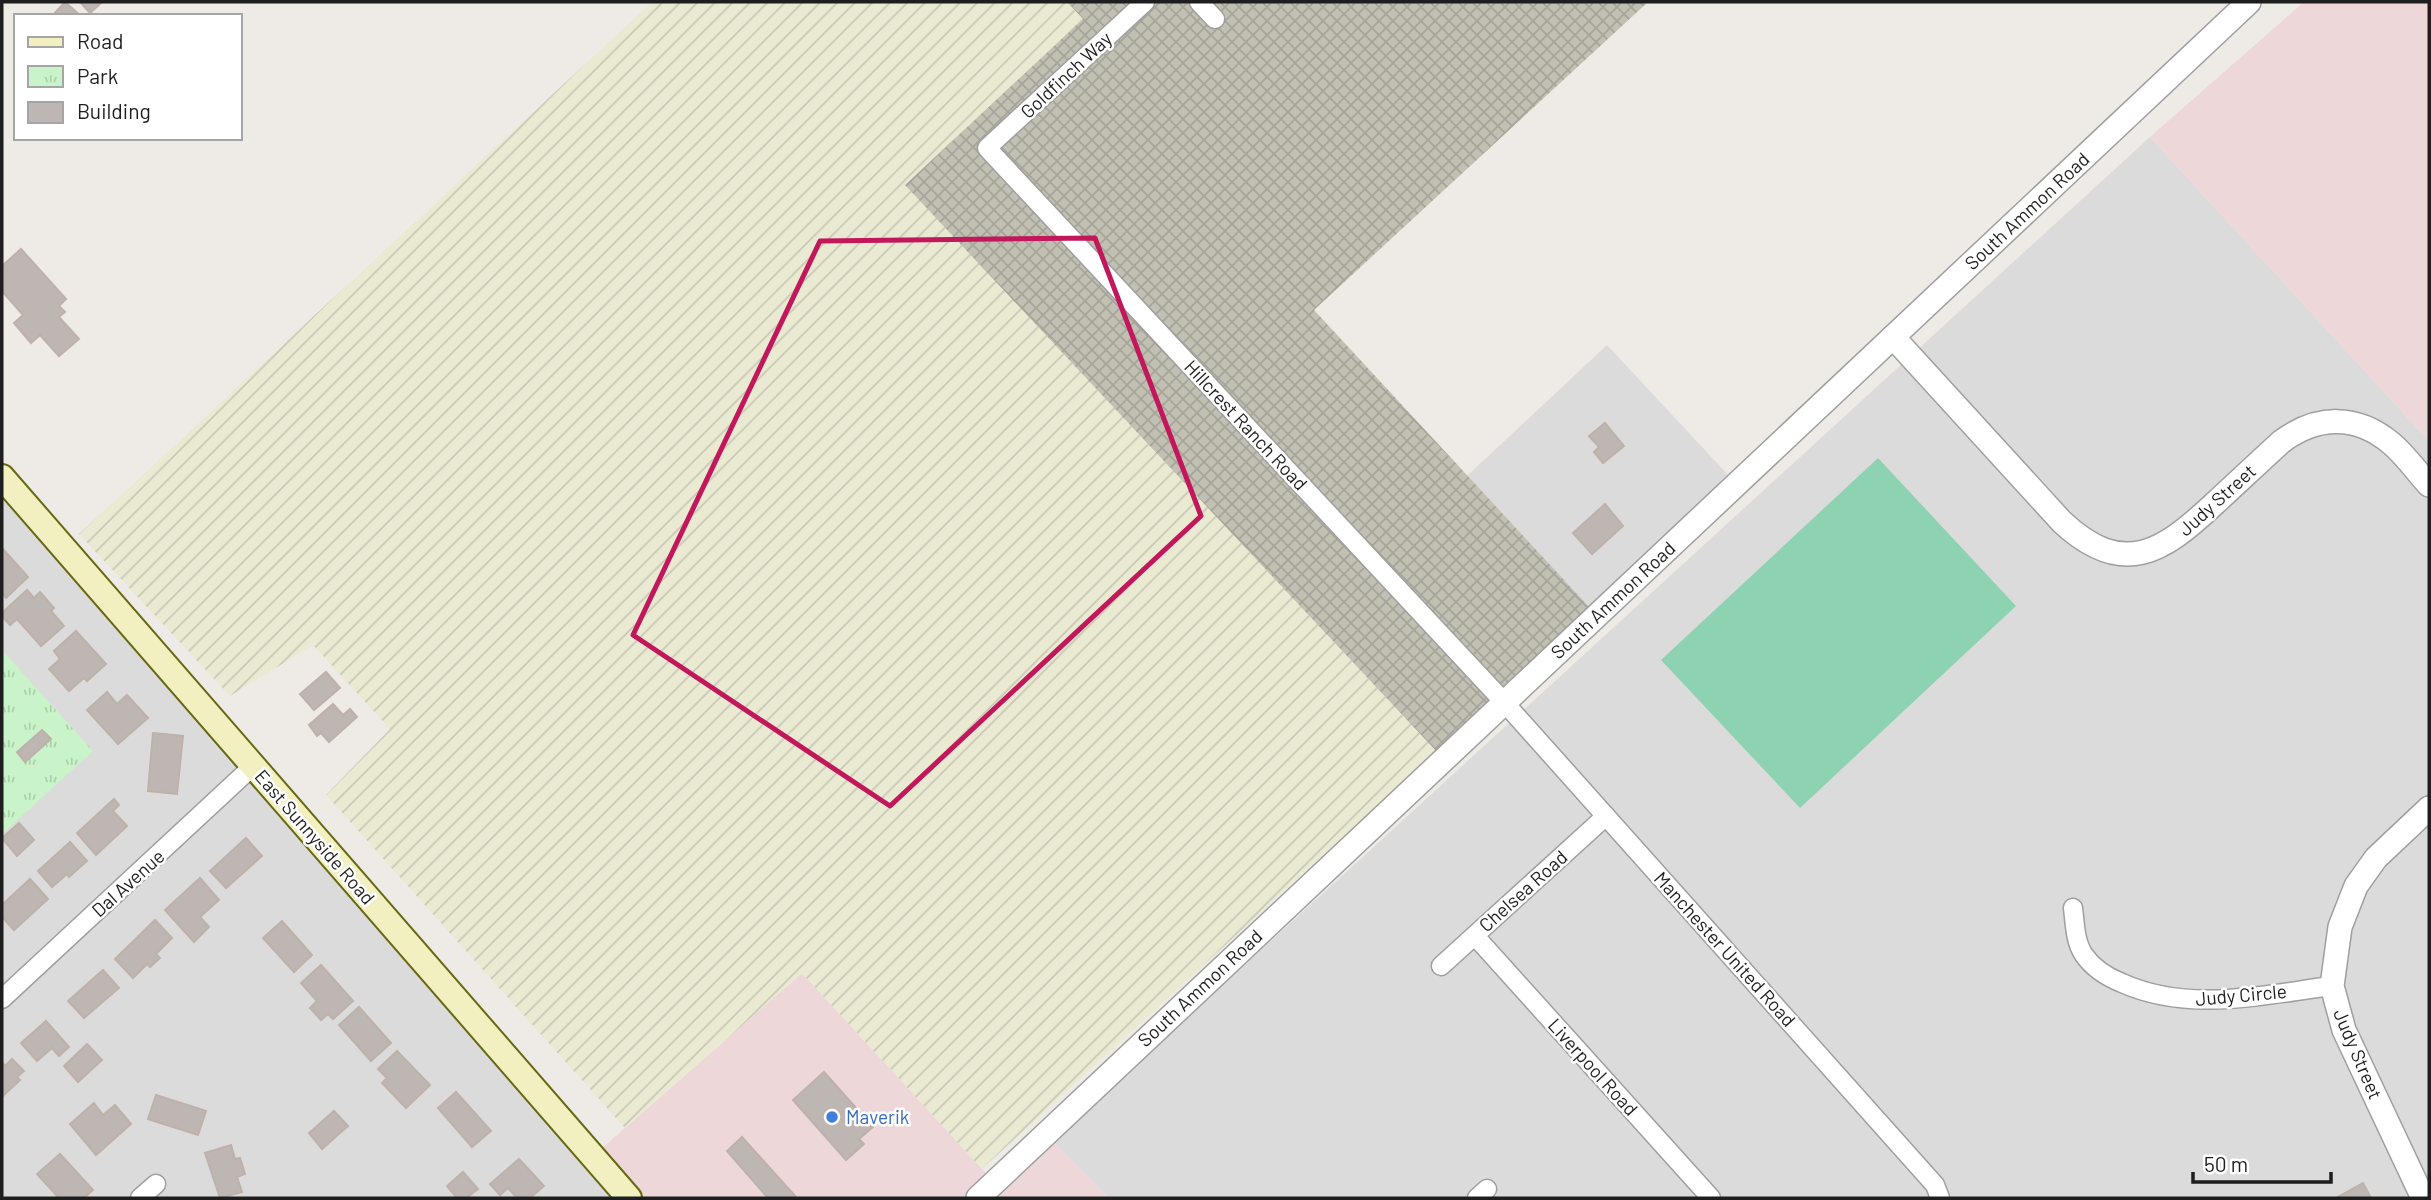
<svg xmlns="http://www.w3.org/2000/svg" width="2431" height="1200" viewBox="0 0 2431 1200" font-family="Barlow,sans-serif">
<style>
.residential{fill:#dcdbdb}
.commercial{fill:#edd7d8}
.construction{fill:url(#construction-cross-hatch)}
.farmland{fill:url(#farmland-furrows)}
.park{fill:url(#park-tufts)}
.pitch{fill:#8dd3b1}
.building{fill:#beb6b3;stroke:#beb1aa;stroke-width:2}
.lines{fill:none;stroke-linecap:round;stroke-linejoin:round}
.minor-casing{stroke:#9f9f9f;stroke-width:21}
.tertiary-casing{stroke:#9f9f9f;stroke-width:26}
.secondary-casing{stroke:#676812;stroke-width:28}
.minor{stroke:#fff;stroke-width:18}
.tertiary{stroke:#fff;stroke-width:23}
.secondary{stroke:#f2efc0;stroke-width:24}
.marked{fill:none;stroke:#c2185b;stroke-width:5;stroke-linejoin:round}
.shop-dot{fill:#3f7fe0;stroke:#fff;stroke-width:2.5}
.labels{text-anchor:middle;stroke-width:5;stroke-linejoin:round;paint-order:stroke}
.street-label{font-size:19px;fill:#1e1e1e;stroke:#fff}
.shop-label{font-size:19px;fill:#366cbe;stroke:#fff;text-anchor:start}
</style>
<defs>
<pattern id="construction-cross-hatch" width="8" height="8" patternUnits="userSpaceOnUse" patternTransform="scale(1.75)"><rect width="8" height="8" fill="#c1c0b2"/><path d="M0 0l8 8M0 8l8-8" fill="none" stroke="#a5a599"/></pattern>
<pattern id="farmland-furrows" width="10" height="10" patternUnits="userSpaceOnUse" patternTransform="scale(1.75)"><rect width="10" height="10" fill="#eaead3"/><path d="M-1 1l2-2M0 10L10 0M9 11l2-2" fill="none" stroke="#c8c8b5"/></pattern>
<pattern id="park-tufts" width="24" height="20" patternUnits="userSpaceOnUse" patternTransform="scale(1.75)"><rect width="24" height="20" fill="#c9f3c8"/><path d="M3 7l-1-3M5 7V3M7 7l1-3M15 17l-1-3M17 17v-4M19 17l1-3" fill="none" stroke="#acd0ab"/></pattern>
</defs>
<rect width="100%" height="100%" fill="#eeeae6"/>
<!-- residential -->
<g class="residential">
<polygon points="2150,137 2429,441 2429,1198 1109,1198 1052,1141"/>
<polygon points="1607,345 1730,477 1590,608 1467,476"/>
<polygon points="2,477 629,1198 2,1198"/>
</g>
<!-- commercial -->
<g class="commercial">
<polygon points="2304,2 2429,2 2429,441 2150,137"/>
<polygon points="802,973 994,1182 1052,1141 1109,1198 629,1198 593,1156"/>
</g>
<!-- construction -->
<polygon class="construction" points="1067,2 1648,2 1314,310 1590,608 1436,751 904,185 1082,19"/>
<!-- farmland -->
<polygon class="farmland" points="652,2 1067,2 1083,19 905,185 1436,751 982,1169 802,973 625,1128 326,795 390,729 313,645 230,696 79,534"/>
<!-- park -->
<polygon class="park" points="2,650 93,751 2,834"/>
<!-- pitch -->
<polygon class="pitch" points="1878,458 2016,606 1800,808 1661,660"/>
<!-- building -->
<g class="building">
<polygon points="65,2 81,16 52,16"/>
<polygon points="80,2 102,2 90,13"/>
<polygon points="21,249 66,299 59,306 65,312 59,317 79,339 59,356 40,335 31,343 14,323 23,315 2,291 2,266"/>
<polygon points="1605,423 1624,446 1603,463 1594,452 1599,447 1589,436"/>
<polygon points="1605,504 1623,526 1592,554 1573,533"/>
<polygon points="2,548 28,577 6,598 2,593"/>
<polygon points="27,590 34,598 40,592 54,608 51,611 64,626 41,646 17,619 10,625 2,616 2,613"/>
<polygon points="76,631 106,664 87,681 84,678 69,691 49,669 60,659 54,651"/>
<polygon points="326,672 340,688 314,710 300,694"/>
<polygon points="107,692 117,704 127,695 148,718 118,744 87,710"/>
<polygon points="333,704 343,715 350,709 357,717 329,742 321,733 317,736 309,725"/>
<polygon points="42,730 51,739 25,762 17,752"/>
<polygon points="153,733 183,736 177,794 148,791"/>
<polygon points="114,799 119,805 113,811 127,826 96,855 77,833"/>
<polygon points="19,823 34,840 17,856 2,838"/>
<polygon points="246,838 262,856 226,888 210,871"/>
<polygon points="70,842 87,861 69,877 67,874 52,887 38,871"/>
<polygon points="200,878 219,900 200,917 209,927 194,942 165,910"/>
<polygon points="30,879 48,899 14,930 2,917 2,905"/>
<polygon points="155,920 172,938 156,954 160,958 150,967 147,964 133,978 115,959"/>
<polygon points="282,921 312,955 294,972 263,938"/>
<polygon points="321,965 353,1001 333,1019 328,1014 321,1020 310,1008 317,1001 301,983"/>
<polygon points="103,970 119,988 84,1018 68,1001"/>
<polygon points="359,1007 391,1043 371,1061 339,1025"/>
<polygon points="46,1021 69,1047 59,1056 52,1048 37,1061 21,1043"/>
<polygon points="87,1044 102,1060 78,1082 64,1066"/>
<polygon points="397,1051 430,1085 406,1108 382,1083 387,1078 378,1069"/>
<polygon points="12,1059 24,1071 17,1077 20,1080 2,1097 2,1062 5,1066"/>
<polygon points="824,1072 873,1127 859,1139 864,1144 846,1160 793,1100"/>
<polygon points="456,1092 491,1131 472,1147 438,1108"/>
<polygon points="156,1095 206,1111 198,1135 148,1119"/>
<polygon points="94,1103 103,1115 115,1105 131,1124 96,1155 70,1124"/>
<polygon points="334,1111 348,1126 322,1149 309,1133"/>
<polygon points="742,1137 797,1198 768,1198 727,1151"/>
<polygon points="231,1145 235,1159 240,1158 245,1174 237,1177 242,1192 220,1198 205,1153"/>
<polygon points="60,1154 93,1190 84,1198 59,1198 37,1174"/>
<polygon points="519,1159 544,1186 530,1198 517,1198 508,1188 500,1195 490,1184"/>
<polygon points="463,1172 478,1189 466,1198 457,1198 447,1186"/>
<polygon points="2363,1183 2371,1198 2336,1198"/>
</g>
<g class="lines">
<defs>
<g id="minor">
<polyline points="1145,2 987,148 1504,702 1935,1185 1940,1198"/>
<polyline points="1199,2 1215,19"/>
<path d="M2073 908C2075 924 2075 942 2084 955 2093 968 2107 977 2122 983 2189 1013 2262 995 2332 986"/>
<polyline points="1475,936 1711,1198"/>
<polyline points="1441,966 1606,816"/>
<polyline points="2,999 253,766"/>
<polyline points="140,1198 156,1184"/>
<polyline points="1477,1198 1487,1189"/>
</g>
<g id="tertiary">
<path d="M1893 337 2062 522C2123 579 2163 552 2214 504 2237 483 2259 462 2281 442 2317 415 2357 414 2392 444 2406 456 2417 472 2429 485"/>
<polyline points="978,1198 2249,2"/>
<polyline points="2423,1198 2344,1030 2332,986 2340,927 2356,886 2376,858 2429,808"/>
</g>
<polyline id="secondary" points="2,477 629,1198"/>
</defs>
<!-- minor casing -->
<use href="#minor" class="minor-casing"/>
<!-- tertiary casing -->
<use href="#tertiary" class="tertiary-casing"/>
<!-- secondary casing -->
<use href="#secondary" class="secondary-casing"/>
<!-- minor -->
<use href="#minor" class="minor"/>
<!-- tertiary -->
<use href="#tertiary" class="tertiary"/>
<!-- secondary -->
<use href="#secondary" class="secondary"/>
</g>
<!-- marked area -->
<path class="marked" d="M1095 238 1201 516 890 806 633 635 820 241Z"/>
<!-- markers -->
<circle class="shop-dot" cx="832" cy="1117" r="7"/>
<g class="labels">
<!-- street labels -->
<g class="street-label">
<text transform="translate(1066 75) rotate(-43)" y="7">Goldfinch Way</text>
<text transform="translate(2027 211) rotate(-43)" y="7">South Ammon Road</text>
<text transform="translate(1246 425) rotate(47)" y="7">Hillcrest Ranch Road</text>
<text transform="translate(2217 500) rotate(-42)" y="7">Judy Street</text>
<text transform="translate(1613 600) rotate(-43)" y="7">South Ammon Road</text>
<text transform="translate(315 837) rotate(49)" y="7">East Sunnyside Road</text>
<text transform="translate(128 883) rotate(-42)" y="7">Dal Avenue</text>
<text transform="translate(1523 891) rotate(-42)" y="7">Chelsea Road</text>
<text transform="translate(1725 949) rotate(48)" y="7">Manchester United Road</text>
<text transform="translate(1200 988) rotate(-43)" y="7">South Ammon Road</text>
<text transform="translate(2241 995) rotate(-5)" y="7">Judy Circle</text>
<text transform="translate(2358 1054) rotate(67)" y="7">Judy Street</text>
<text transform="translate(1593 1067) rotate(48)" y="7">Liverpool Road</text>
</g>
<!-- shop labels -->
<g class="shop-label">
<text x="846" y="1124">Maverik</text>
</g>
</g>
<!-- border -->
<rect width="2431" height="1200" fill="none" stroke="#1e1e1e" stroke-width="7"/>
<!-- legend -->
<rect x="14" y="14" width="228" height="126" fill="#ffffff" stroke="#a5a5a5" stroke-width="2"/>
<rect x="28" y="37" width="35" height="10" fill="#f2efc0" stroke="#a5a5a5" stroke-width="2"/>
<text x="77" y="49" font-size="21" fill="#1e1e1e">Road</text>
<rect x="28" y="66" width="35" height="21" fill="url(#park-tufts)" stroke="#a5a5a5" stroke-width="2"/>
<text x="77" y="84" font-size="21" fill="#1e1e1e">Park</text>
<rect x="28" y="102" width="35" height="21" fill="#beb6b3" stroke="#a5a5a5" stroke-width="2"/>
<text x="77" y="119" font-size="21" fill="#1e1e1e">Building</text>
<!-- scale -->
<path d="M2193 1172v10h138v-10" fill="none" stroke="#1e1e1e" stroke-width="3.5"/>
<text x="2204" y="1172" font-size="21" fill="#1e1e1e" stroke="#ffffff" stroke-width="5" paint-order="stroke">50 m</text>
</svg>
